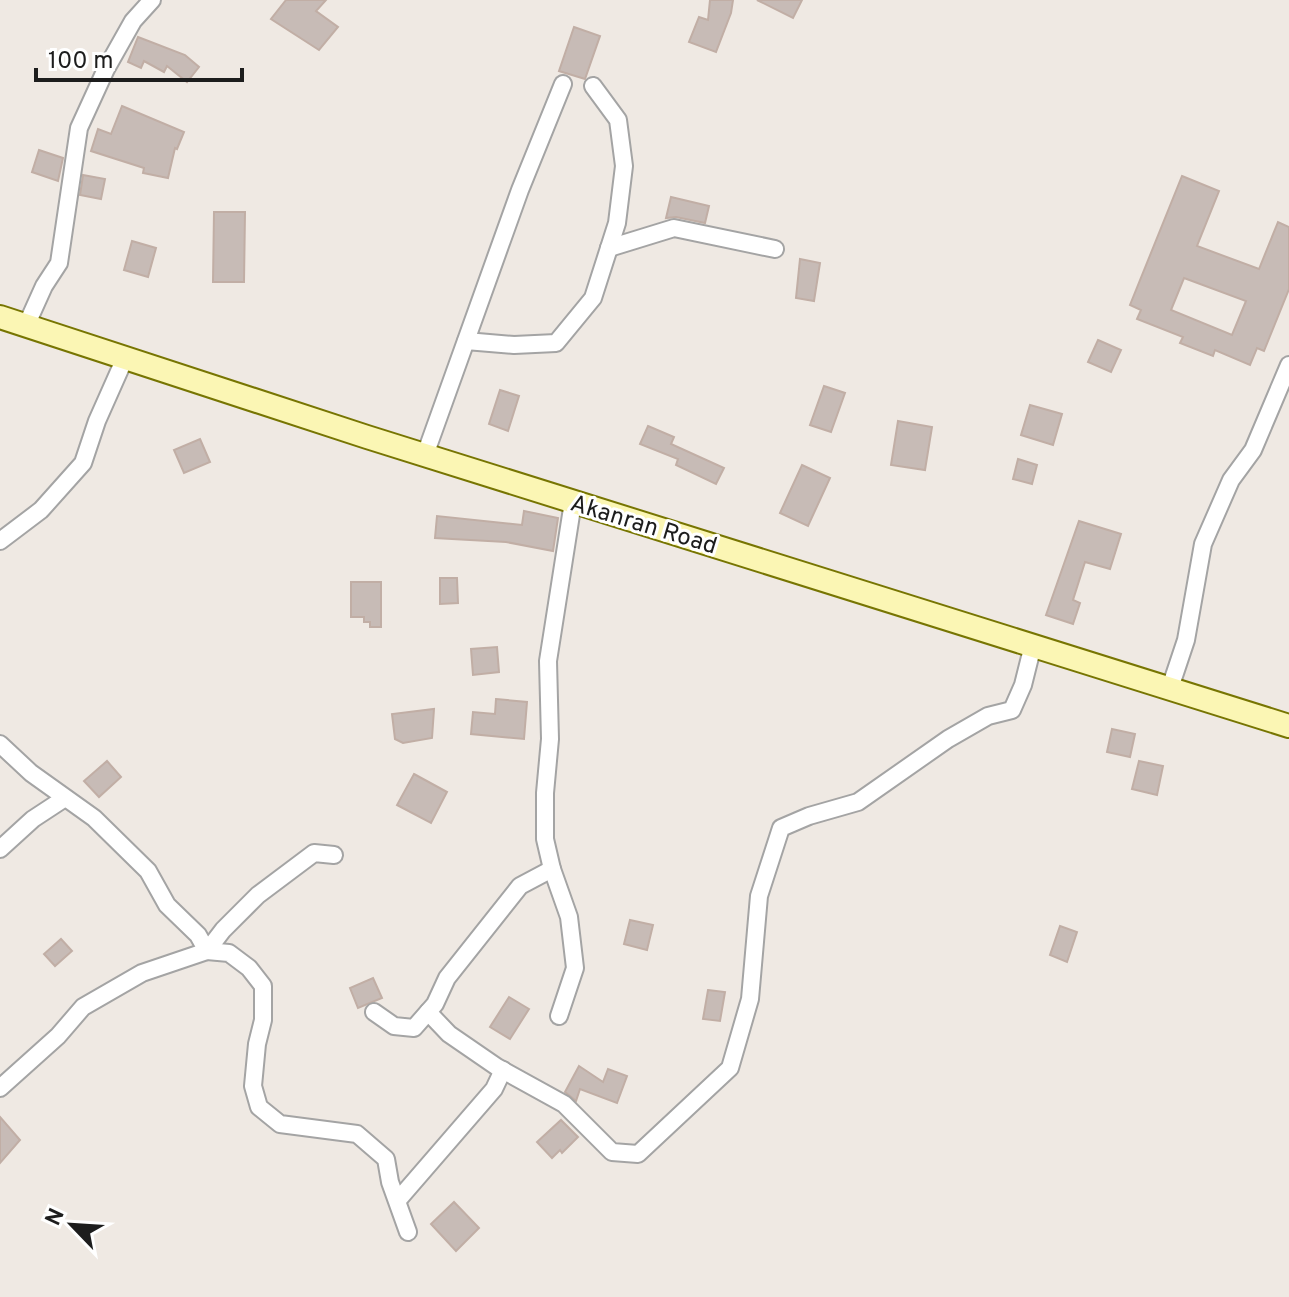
<svg xmlns="http://www.w3.org/2000/svg" width="1289" height="1297" viewBox="0 0 1289 1297" font-family="Overpass,sans-serif">
<style>
.building{fill:#c7bbb6;stroke:#c1aea5;stroke-width:2;fill-rule:evenodd}
.lines{fill:none;stroke-linecap:round;stroke-linejoin:round}
.minor-casing{stroke:#a4a4a4;stroke-width:20}
.secondary-casing{stroke:#777502;stroke-width:26}
.minor{stroke:#fff;stroke-width:16}
.secondary{stroke:#fbf6b4;stroke-width:22}
.labels{text-anchor:middle;stroke-width:6;stroke-linejoin:round;paint-order:stroke}
.street-label{font-size:24px;fill:#1d1d1d;stroke:#fff}
</style>
<rect width="100%" height="100%" fill="#efe9e3"/>
<!-- building -->
<g class="building">
<polygon points="286,0 326,0 316,11 338,27 319,50 271,19"/>
<polygon points="710,0 733,0 731,13 716,52 689,42 699,17 708,20"/>
<polygon points="757,0 802,0 793,18"/>
<polygon points="574,27 600,36 585,79 559,71"/>
<polygon points="138,37 185,55 199,67 187,82 167,66 164,72 144,61 141,68 128,62"/>
<polygon points="122,106 184,132 177,149 175,148 168,178 143,173 144,168 91,151 98,129 111,134"/>
<polygon points="39,150 63,158 58,181 32,172"/>
<polygon points="83,175 105,179 101,199 80,195"/>
<path d="M1182 176 1219 191 1197 246 1259 269 1278 222 1289 227V289L1264 351 1257 348 1250 365 1215 350 1213 356 1180 343 1183 337 1137 319 1141 310 1130 305ZM1184 278 1246 301 1232 335 1171 310Z"/>
<polygon points="671,197 709,206 705,223 676,217 666,218"/>
<polygon points="214,212 245,212 244,282 213,282"/>
<polygon points="132,241 156,248 148,277 124,270"/>
<polygon points="800,259 820,263 814,301 796,298"/>
<polygon points="1098,340 1121,350 1111,372 1088,362"/>
<polygon points="824,386 845,393 831,432 810,425"/>
<polygon points="500,390 519,396 508,431 489,424"/>
<polygon points="1030,405 1062,414 1053,445 1021,435"/>
<polygon points="898,421 932,427 925,470 891,465"/>
<polygon points="648,426 674,437 671,444 724,468 716,484 676,465 678,459 640,444"/>
<polygon points="200,439 210,462 184,473 174,450"/>
<polygon points="1018,459 1037,465 1032,484 1013,479"/>
<polygon points="802,465 830,478 808,526 780,513"/>
<polygon points="524,511 558,518 553,551 506,542 435,538 437,516 522,525"/>
<polygon points="1079,521 1121,534 1110,569 1085,562 1073,600 1080,603 1073,624 1046,615"/>
<polygon points="440,578 457,578 458,603 440,604"/>
<polygon points="351,582 381,582 381,627 370,627 370,622 364,622 364,617 351,617"/>
<polygon points="497,647 499,672 473,675 471,649"/>
<polygon points="496,699 527,702 524,739 471,734 473,712 495,714"/>
<polygon points="434,709 432,738 403,743 395,739 392,714"/>
<polygon points="1112,729 1135,734 1130,757 1107,752"/>
<polygon points="107,761 121,777 99,797 84,781"/>
<polygon points="1139,761 1163,766 1157,795 1132,789"/>
<polygon points="414,774 447,792 431,823 397,805"/>
<polygon points="630,920 653,925 647,950 624,944"/>
<polygon points="1060,926 1077,932 1067,962 1050,955"/>
<polygon points="61,939 72,951 55,966 44,954"/>
<polygon points="373,978 382,998 358,1008 350,988"/>
<polygon points="708,990 725,992 720,1021 703,1019"/>
<polygon points="509,997 529,1009 510,1039 490,1027"/>
<polygon points="579,1066 603,1082 608,1069 627,1076 617,1103 580,1089 576,1101 565,1092"/>
<polygon points="0,1117 20,1140 0,1163"/>
<polygon points="561,1120 578,1137 562,1153 560,1150 552,1158 537,1142"/>
<polygon points="454,1202 479,1228 456,1251 431,1224"/>
</g>
<g class="lines">
<defs>
<g id="minor">
<polyline points="609,248 674,228 775,249"/>
<polyline points="26,326 44,286 59,263 79,128 106,69 133,21 152,0"/>
<polyline points="466,341 514,345 556,343 593,298 617,223 624,166 618,120 593,86"/>
<polyline points="425,455 520,190 563,84"/>
<polyline points="0,541 41,510 83,463 97,421 125,358"/>
<polyline points="1170,688 1186,640 1203,544 1231,480 1253,450 1289,365"/>
<polyline points="0,744 31,773 94,818 148,871 167,905 198,935 207,951 229,953 249,968 263,986 263,1020 257,1044 253,1086 259,1107 280,1124 357,1134 386,1159 390,1182 408,1232"/>
<polyline points="0,849 33,819 65,798"/>
<polyline points="374,1012 394,1026 414,1028 435,1004 447,978 520,886 552,869"/>
<polyline points="428,1012 449,1034 497,1067 564,1104 612,1152 638,1154 730,1068 750,999 759,896 781,828 809,816 858,802 948,739 988,716 1012,710 1023,685 1033,645"/>
<polyline points="559,1016 575,968 569,917 552,869 545,839 545,793 550,739 548,661 573,502"/>
<polyline points="0,1088 58,1036 83,1007 142,973 207,951 223,930 258,895 314,853 334,855"/>
<polyline points="398,1200 494,1089 503,1070"/>
</g>
<polyline id="secondary" points="0,317 367,437 1289,726"/>
</defs>
<!-- minor casing -->
<use href="#minor" class="minor-casing"/>
<!-- secondary casing -->
<use href="#secondary" class="secondary-casing"/>
<!-- minor -->
<use href="#minor" class="minor"/>
<!-- secondary -->
<use href="#secondary" class="secondary"/>
</g>
<g class="labels">
<!-- street labels -->
<g class="street-label">
<text transform="translate(644 524) rotate(17)" y="8">Akanran Road</text>
</g>
</g>
<!-- north arrow -->
<g transform="translate(72 1225) rotate(295)" stroke="#ffffff" stroke-width="6" paint-order="stroke">
<path d="M0-6L14 30L0 20L-14 30Z" fill="#1d1d1d"/>
<text y="-12" font-size="22" font-weight="bold" text-anchor="middle" fill="#1d1d1d">N</text>
</g>
<!-- scale -->
<path d="M36 68v12h206v-12" fill="none" stroke="#1d1d1d" stroke-width="4"/>
<text x="48" y="68" font-size="24" fill="#1d1d1d" stroke="#ffffff" stroke-width="6" paint-order="stroke">100 m</text>
</svg>
